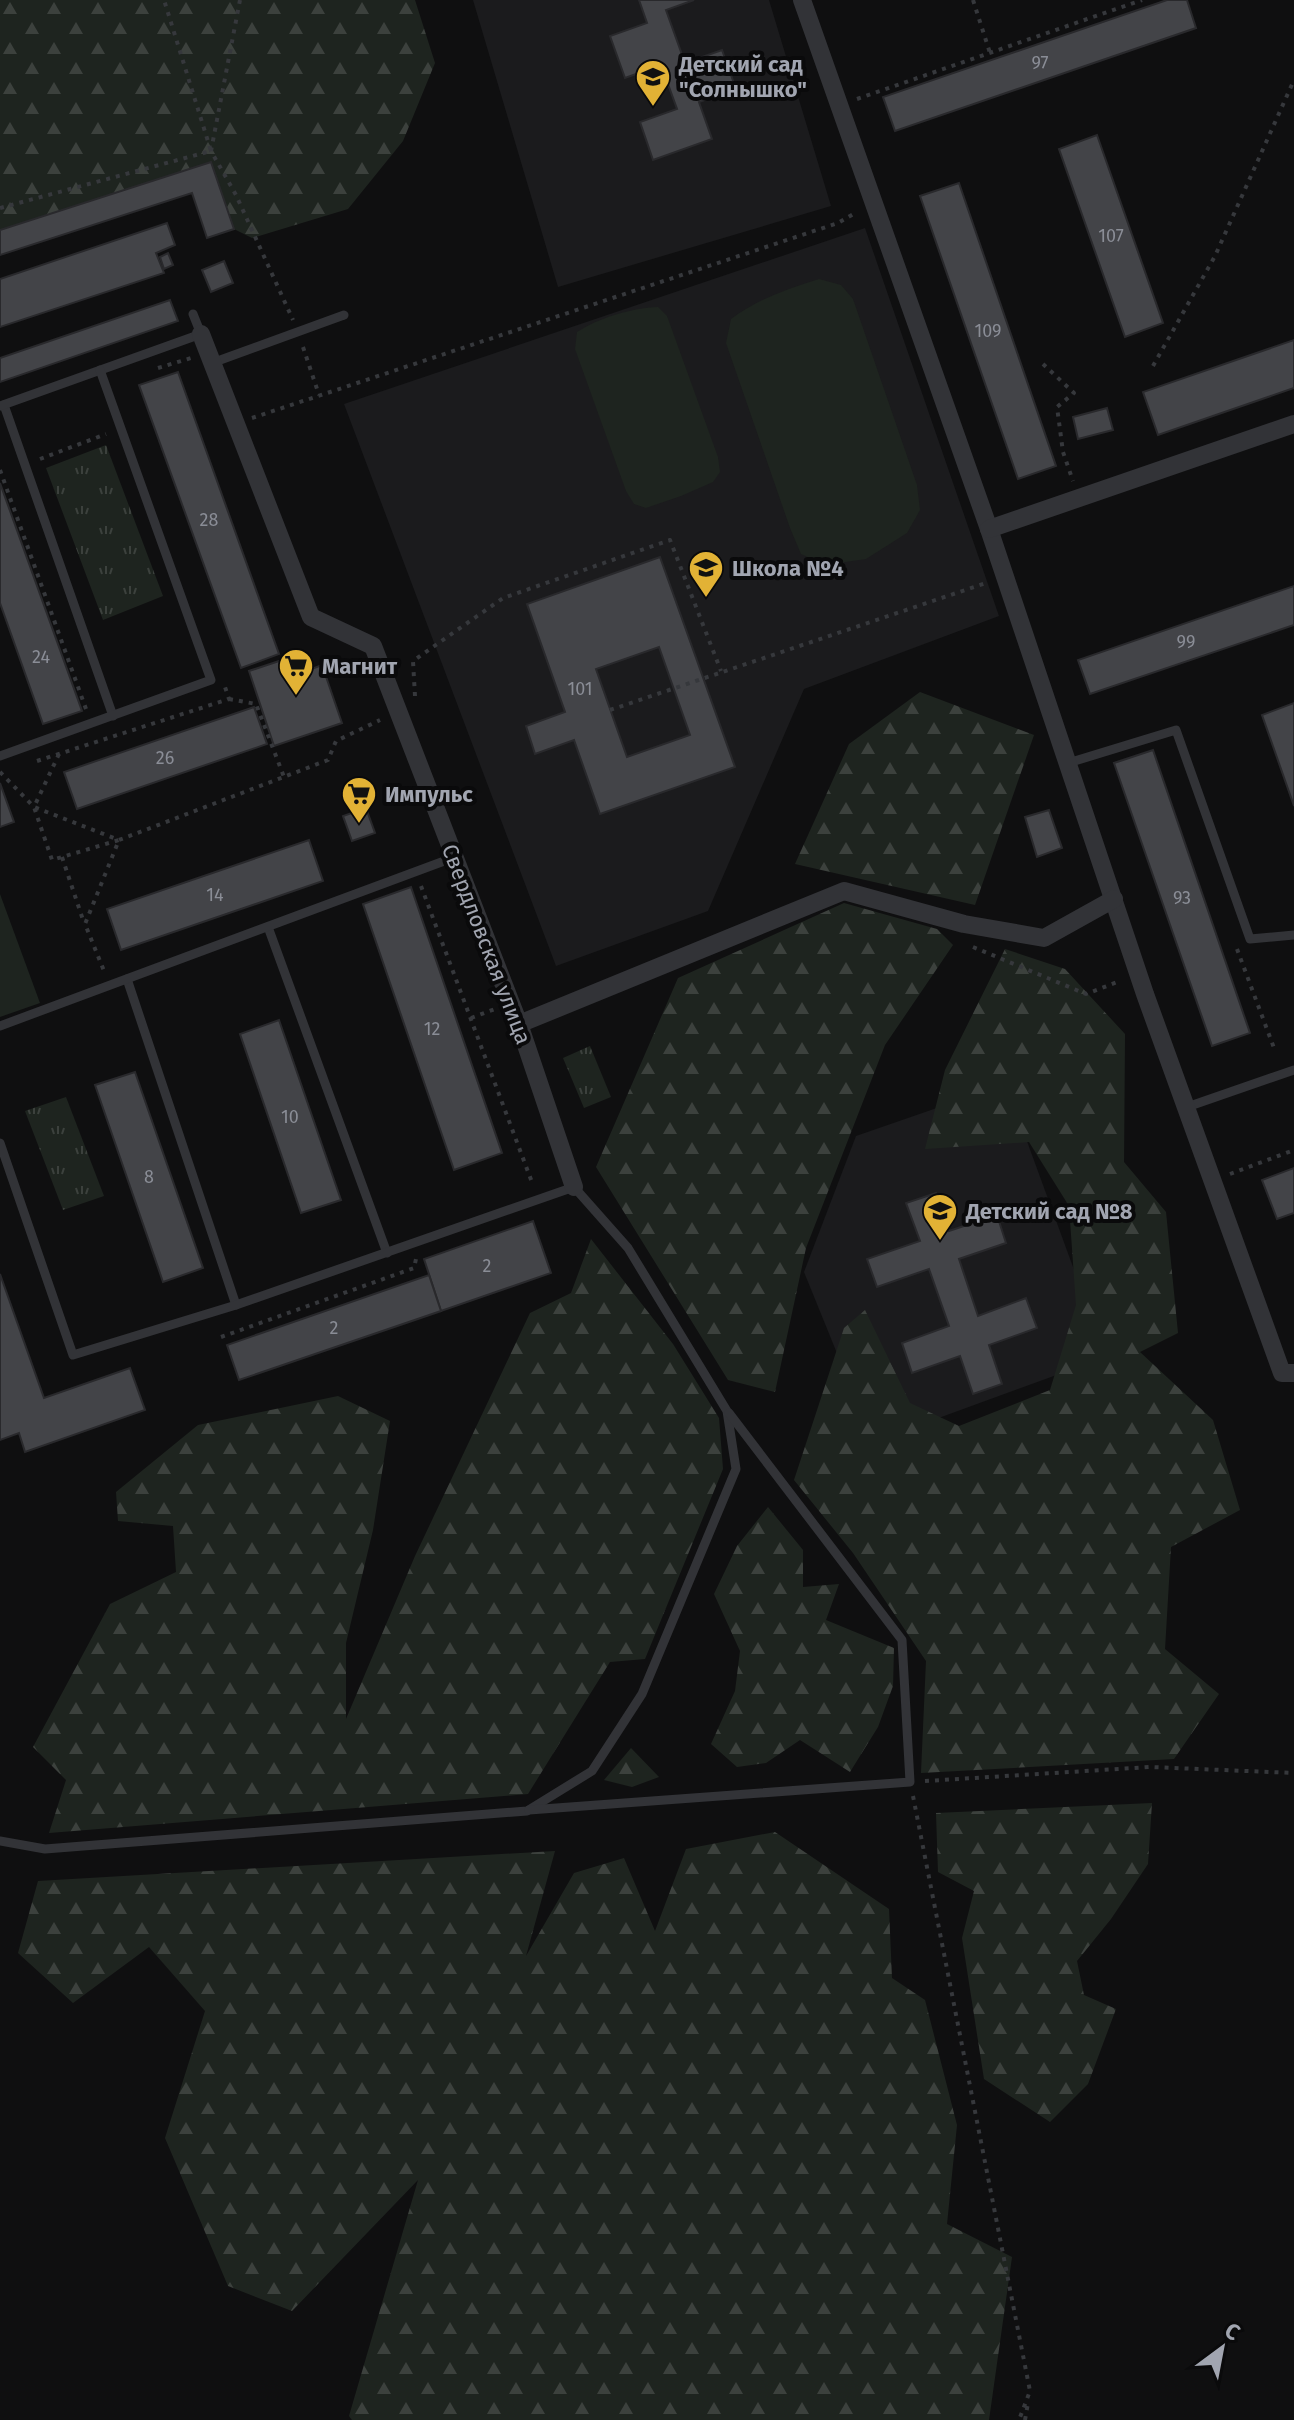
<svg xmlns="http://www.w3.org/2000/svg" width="1294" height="2420" viewBox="0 0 1294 2420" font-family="'Fira Sans',sans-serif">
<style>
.built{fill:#1b1b1d}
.forest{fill:url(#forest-firs)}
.park{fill:url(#park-tufts)}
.pitch{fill:#1e241f}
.building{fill:#434448;stroke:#29292c;stroke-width:2;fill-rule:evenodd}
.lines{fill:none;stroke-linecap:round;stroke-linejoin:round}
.path{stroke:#36383c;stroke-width:4;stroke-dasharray:4 6;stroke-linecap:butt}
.lane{stroke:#323337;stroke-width:9}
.street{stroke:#323337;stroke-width:18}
.labels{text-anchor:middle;stroke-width:8;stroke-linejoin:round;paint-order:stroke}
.number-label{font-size:18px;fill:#8a8d96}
.poi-label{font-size:22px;font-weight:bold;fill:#a1a5b0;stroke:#0a0a0b;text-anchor:start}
.street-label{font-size:22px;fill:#a1a5b0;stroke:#0a0a0b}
</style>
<defs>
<pattern id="forest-firs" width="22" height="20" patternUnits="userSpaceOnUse" patternTransform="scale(2)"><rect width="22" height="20" fill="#1e241f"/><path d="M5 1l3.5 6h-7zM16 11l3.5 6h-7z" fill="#3c413d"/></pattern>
<pattern id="park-tufts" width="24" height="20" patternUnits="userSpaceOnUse" patternTransform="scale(2)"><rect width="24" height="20" fill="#1e241f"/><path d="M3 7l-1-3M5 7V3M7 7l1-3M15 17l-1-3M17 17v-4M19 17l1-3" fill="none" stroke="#3c413d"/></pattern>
</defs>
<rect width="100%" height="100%" fill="#0f0f10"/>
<!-- built -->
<g class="built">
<polygon points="473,0 769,0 831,206 558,287"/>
<polygon points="865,228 999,616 804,689 708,911 556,966 344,404"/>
<polygon points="1006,1084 1106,1357 873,1442 804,1272 856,1136"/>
</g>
<!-- forest -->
<g class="forest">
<polygon points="0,0 415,0 435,63 403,141 348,209 252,238 234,229 211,162 0,230"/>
<polygon points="920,692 1034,735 975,905 795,864 849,744"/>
<polygon points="844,903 937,929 953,945 885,1045 806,1248 775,1392 728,1380 596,1167 678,978"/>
<polygon points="1005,949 1065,969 1125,1034 1124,1162 1166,1212 1178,1333 1140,1352 1213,1420 1240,1510 1171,1547 1165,1649 1219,1694 1174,1759 921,1773 926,1661 853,1553 794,1480 844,1328 865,1310 910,1403 959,1426 1050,1390 1076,1305 1069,1206 1029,1142 925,1149 945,1070"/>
<polygon points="591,1239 673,1344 719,1418 723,1469 645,1659 610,1662 528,1794 49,1833 66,1780 33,1747 110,1604 176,1572 173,1526 118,1521 116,1492 198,1425 338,1396 390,1421 373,1530 346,1643 346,1719 415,1556 530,1313 571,1293"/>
<polygon points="768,1507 803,1550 803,1587 839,1584 826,1620 894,1648 893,1686 878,1727 850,1772 800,1740 766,1763 737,1767 711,1744 735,1691 740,1651 714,1594 737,1546"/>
<polygon points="631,1748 659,1777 632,1787 604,1780"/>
<polygon points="1152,1803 1148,1864 1111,1919 1077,1961 1084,1995 1116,2009 1088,2084 1050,2122 984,2079 962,1938 974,1891 938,1872 936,1813"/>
<polygon points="775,1832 889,1909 892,1978 925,2000 957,2125 947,2224 1012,2257 989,2420 352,2420 349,2416 418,2180 292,2311 228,2286 165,2138 205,2011 149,1947 73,2003 18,1953 38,1881 555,1851 526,1956 574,1873 624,1858 655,1931 686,1849"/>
</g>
<!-- park -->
<g class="park">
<polygon points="106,445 163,596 103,620 46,468"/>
<polygon points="590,1046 611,1097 584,1108 563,1058"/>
<polygon points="66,1097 104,1196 63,1210 25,1111"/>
</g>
<!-- pitch -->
<g class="pitch">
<path d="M819 279 841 285 853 299 917 485 920 510 907 533 866 559 825 565 801 554 790 528 726 343 731 319C758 299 787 289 819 279Z"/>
<path d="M658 307 667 316 718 457 720 472 713 482 681 496 646 508 634 504 626 491 575 349 577 332C599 318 631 308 658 307Z"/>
<polygon points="0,894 40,1003 0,1017"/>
</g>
<!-- building -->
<g class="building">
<polygon points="639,0 694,0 666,10 685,63 722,50 736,89 699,102 712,139 653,160 640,122 677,109 661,65 625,78 610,36 647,23"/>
<polygon points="1167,0 1187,0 1196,28 895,131 883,97"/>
<polygon points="1097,135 1163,323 1125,337 1059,149"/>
<polygon points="211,162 234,229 207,238 192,193 0,255 0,230"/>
<polygon points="959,183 1056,466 1018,479 920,196"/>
<polygon points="167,223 175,245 156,253 164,273 0,327 0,279"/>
<polygon points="168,253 173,265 164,269 160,257"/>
<polygon points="224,261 233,283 211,292 202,270"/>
<polygon points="170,300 178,321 0,382 0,358"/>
<polygon points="1294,340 1294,388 1158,435 1143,392"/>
<polygon points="178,372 279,654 241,668 139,385"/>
<polygon points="1107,408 1113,430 1078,439 1073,417"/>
<polygon points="0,483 82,711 43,724 0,603"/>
<path d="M660 557 735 767 600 814 574 740 535 754 526 726 565 712 527 604ZM659 647 690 735 627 757 596 669Z"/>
<polygon points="1294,586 1294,625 1090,694 1078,660"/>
<polygon points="303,653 309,670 322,665 342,723 274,746 249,671"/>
<polygon points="1294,703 1294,806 1262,715"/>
<polygon points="254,707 267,744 77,809 64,772"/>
<polygon points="1153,750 1250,1033 1212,1046 1114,763"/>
<polygon points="0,783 14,822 0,827"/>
<polygon points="366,808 375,833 352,841 343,816"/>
<polygon points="1049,810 1062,848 1037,857 1025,817"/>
<polygon points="309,840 323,881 121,950 107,909"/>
<polygon points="411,887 502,1153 454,1170 363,904"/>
<polygon points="279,1020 341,1200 301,1213 240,1034"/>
<polygon points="135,1072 203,1268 163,1282 95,1085"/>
<polygon points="1294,1168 1294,1213 1277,1219 1262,1180"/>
<polygon points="936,1193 949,1231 997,1215 1006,1243 959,1259 978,1316 1026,1298 1037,1328 989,1345 1002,1384 973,1394 960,1356 912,1373 902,1343 949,1326 929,1269 877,1287 867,1259 920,1241 906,1203"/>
<polygon points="533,1221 551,1273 441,1311 424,1259"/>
<polygon points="0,1274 44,1398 130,1368 145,1410 25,1452 19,1433 0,1440"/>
<polygon points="429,1275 441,1311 239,1380 227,1345"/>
</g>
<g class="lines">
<!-- path -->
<g class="path">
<polyline points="240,0 211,151 236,195 293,320"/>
<polyline points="973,0 990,53"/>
<polyline points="857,99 1142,0"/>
<polyline points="0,208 211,151 164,0"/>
<polyline points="303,347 319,395"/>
<polyline points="1043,364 1074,393 1057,407 1063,452 1073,481"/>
<polyline points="1153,366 1215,256 1294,80"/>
<polyline points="158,368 191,358"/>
<polyline points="252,418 838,223 857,212"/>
<polyline points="40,459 106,434"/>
<polyline points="0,470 86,709"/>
<polyline points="415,696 413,661 503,598 670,540 721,671"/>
<polyline points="229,699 256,704 284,777"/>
<polyline points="610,710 986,583"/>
<polyline points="59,754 34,807 52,860 119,840 85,924 104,971"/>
<polyline points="37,761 229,699 225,687"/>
<polyline points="0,772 34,807 119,840 328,760 336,741 380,720"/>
<polyline points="62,857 84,923"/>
<polyline points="421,886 533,1185"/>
<polyline points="973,947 1086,994 1120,981"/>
<polyline points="1237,949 1274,1048"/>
<polyline points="471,1018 495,1009"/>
<polyline points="1230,1174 1294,1150"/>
<polyline points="221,1337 414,1268 416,1259"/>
<polyline points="925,1781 1150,1767 1294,1773"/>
<polyline points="913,1796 1030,2391 1019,2420"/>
<polyline points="1025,2420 1028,2403"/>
</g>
<!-- lane -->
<g class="lane">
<polyline points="212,363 344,315"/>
<polyline points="4,405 113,716"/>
<polyline points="0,406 201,334 193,314"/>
<polyline points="0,756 211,680 100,370"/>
<polyline points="1068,763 1176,730 1250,939 1294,935"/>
<polyline points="268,927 387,1253"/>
<polyline points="127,979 236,1305"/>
<polyline points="0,1026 455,857"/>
<polyline points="1187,1107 1294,1070"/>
<polyline points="0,1143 73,1355 236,1305 574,1187 628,1248 727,1411 736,1469 642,1694 592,1771 527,1811 45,1849 0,1841"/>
<polyline points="529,1810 910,1782 902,1640 729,1413"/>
</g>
<!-- street -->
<g class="street">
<polyline points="802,0 989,529 1145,994 1282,1373 1294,1373"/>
<polyline points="201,334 311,617 373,646 519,1024 574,1187"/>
<polyline points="989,529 1294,424"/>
<polyline points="519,1024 844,891 964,924 1044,938 1114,899"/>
</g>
</g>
<!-- icons -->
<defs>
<symbol id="school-pin" viewBox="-11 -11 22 30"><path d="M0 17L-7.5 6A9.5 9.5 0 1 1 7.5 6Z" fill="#e2b235" stroke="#0a0a0b"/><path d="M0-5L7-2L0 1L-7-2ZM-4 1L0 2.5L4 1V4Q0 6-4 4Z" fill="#111"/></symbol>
<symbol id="supermarket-pin" viewBox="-11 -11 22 30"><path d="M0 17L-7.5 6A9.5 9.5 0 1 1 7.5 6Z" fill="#e2b235" stroke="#0a0a0b"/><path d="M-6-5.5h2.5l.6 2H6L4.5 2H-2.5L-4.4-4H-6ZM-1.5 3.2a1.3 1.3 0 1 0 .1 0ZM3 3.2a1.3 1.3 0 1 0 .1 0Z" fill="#111"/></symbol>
</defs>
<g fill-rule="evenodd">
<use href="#school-pin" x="633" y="57" width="40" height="54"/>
<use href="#school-pin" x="686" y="548" width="40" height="54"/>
<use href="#supermarket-pin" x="276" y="646" width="40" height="54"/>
<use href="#supermarket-pin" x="339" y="774" width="40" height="54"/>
<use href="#school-pin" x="920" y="1191" width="40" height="54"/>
</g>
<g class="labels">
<!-- number labels -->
<g class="number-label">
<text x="1040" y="69">97</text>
<text x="1111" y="242">107</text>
<text x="988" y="337">109</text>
<text x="209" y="526">28</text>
<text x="1186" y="648">99</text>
<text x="41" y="663">24</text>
<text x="580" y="695">101</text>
<text x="165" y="764">26</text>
<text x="215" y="901">14</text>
<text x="1182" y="904">93</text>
<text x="432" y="1035">12</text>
<text x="290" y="1123">10</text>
<text x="149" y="1183">8</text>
<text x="487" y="1272">2</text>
<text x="334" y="1334">2</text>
</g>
<!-- poi labels -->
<g class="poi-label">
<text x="679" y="72">Детский сад<tspan x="679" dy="25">"Солнышко"</tspan></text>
<text x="732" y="576">Школа №4</text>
<text x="322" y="674">Магнит</text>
<text x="385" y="802">Импульс</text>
<text x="966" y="1219">Детский сад №8</text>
</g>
<!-- street labels -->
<g class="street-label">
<text transform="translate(487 944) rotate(69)" y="8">Свердловская улица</text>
</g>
</g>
<!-- north arrow -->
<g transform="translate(1222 2348) rotate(32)" stroke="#0a0a0b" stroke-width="6" paint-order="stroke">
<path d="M0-6L14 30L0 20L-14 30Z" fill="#a1a5b0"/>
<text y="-12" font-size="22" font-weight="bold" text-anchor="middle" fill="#a1a5b0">С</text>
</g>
</svg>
